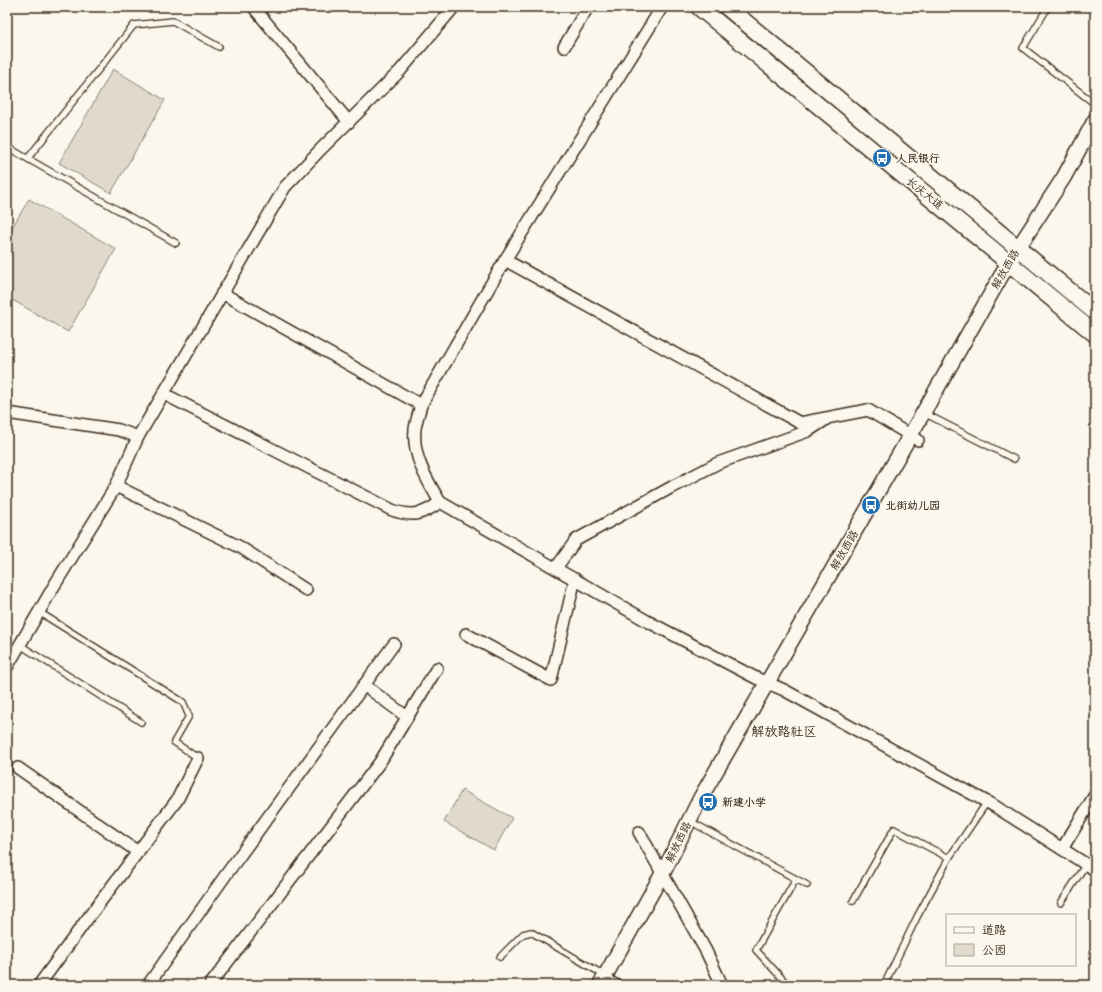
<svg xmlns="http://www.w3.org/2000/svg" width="1102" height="992" viewBox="0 0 1102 992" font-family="'Gochi Hand','LXGW WenKai TC',sans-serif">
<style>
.green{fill:#dfd9ce;stroke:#8d8276}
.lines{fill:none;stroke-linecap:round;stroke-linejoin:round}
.service-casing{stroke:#3b2a1e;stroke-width:8}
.minor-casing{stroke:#3b2a1e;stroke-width:14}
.tertiary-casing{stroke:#3b2a1e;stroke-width:17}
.secondary-casing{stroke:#3b2a1e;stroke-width:19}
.service{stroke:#fbf7ec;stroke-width:5.5}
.minor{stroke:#fbf7ec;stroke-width:11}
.tertiary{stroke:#fbf7ec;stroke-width:14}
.secondary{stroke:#fbf7ec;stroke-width:16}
.labels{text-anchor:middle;stroke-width:3.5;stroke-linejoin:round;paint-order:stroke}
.poi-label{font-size:11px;font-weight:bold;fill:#3b2a1e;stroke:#fbf7ec;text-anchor:start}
.street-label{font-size:11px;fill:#3b2a1e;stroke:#fbf7ec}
.quarter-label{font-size:13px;fill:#3b2a1e;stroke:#fbf7ec}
</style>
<rect width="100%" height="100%" fill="#fbf7ec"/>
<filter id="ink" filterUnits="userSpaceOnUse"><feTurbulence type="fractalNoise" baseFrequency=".025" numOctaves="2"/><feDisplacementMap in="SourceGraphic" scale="8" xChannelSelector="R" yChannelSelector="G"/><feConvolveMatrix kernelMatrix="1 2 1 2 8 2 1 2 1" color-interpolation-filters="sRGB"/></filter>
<g filter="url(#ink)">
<!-- green -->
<g class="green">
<polygon points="113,69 165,100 111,193 59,163"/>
<polygon points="29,199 116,249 68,332 7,297 7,236"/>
<polygon points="462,790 512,818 494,850 444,822"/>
</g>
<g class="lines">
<defs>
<g id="service">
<polyline points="1048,7 1023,48 1095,104"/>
<polyline points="7,147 176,243"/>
<polyline points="28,158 134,25 173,21 219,47"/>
<polyline points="924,413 1014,459"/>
<polyline points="39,612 183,702 189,716 174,742 198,758"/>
<polyline points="20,645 141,722"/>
<polyline points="697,825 807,885"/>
<polyline points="853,901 894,829 949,858"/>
<polyline points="1061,903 1086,864"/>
<polyline points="500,957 523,934 531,932 621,985"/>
<polyline points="788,985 756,950 796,879"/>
<polyline points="884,985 917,917 949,858 987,802"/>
</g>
<g id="minor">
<path d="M662 7 505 260 421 405C419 413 416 421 415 429 412 456 427 480 440 502L647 621 756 678 784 690 996 807 1095 870"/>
<polyline points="255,9 349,122"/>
<polyline points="564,47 588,7"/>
<polyline points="505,260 800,423 868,410 918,440"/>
<polyline points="222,293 421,405"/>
<path d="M164 394 392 510C412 517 423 515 440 502"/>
<polyline points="7,413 119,430 138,437"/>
<polyline points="116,486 240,547 306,590"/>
<polyline points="556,568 576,540 672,487 718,463 808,431 825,420"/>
<polyline points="466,634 551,680 575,579"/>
<polyline points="7,667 54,586 116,486 138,437 285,187 321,149 400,71 454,7"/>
<polyline points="364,685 407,717"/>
<polyline points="18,768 138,852"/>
<polyline points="639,832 706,951 722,985"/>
<polyline points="1062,849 1095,795"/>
<polyline points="39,985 85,922 177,800 198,758"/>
<polyline points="148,985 225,876 394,644"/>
<polyline points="210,985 380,762 437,668"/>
</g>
<polyline id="tertiary" points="600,985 665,869 701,797 926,408 1009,262 1064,177 1095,120"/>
<g id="secondary">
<polyline points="699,7 1095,334"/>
<polyline points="727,7 1095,312"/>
</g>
</defs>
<!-- service casing -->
<use href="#service" class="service-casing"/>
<!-- minor casing -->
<use href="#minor" class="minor-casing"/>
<!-- tertiary casing -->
<use href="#tertiary" class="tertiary-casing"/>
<!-- secondary casing -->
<use href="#secondary" class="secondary-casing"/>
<!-- service -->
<use href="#service" class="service"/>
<!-- minor -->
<use href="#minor" class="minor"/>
<!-- tertiary -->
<use href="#tertiary" class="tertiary"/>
<!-- secondary -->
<use href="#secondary" class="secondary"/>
</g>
</g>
<!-- icons -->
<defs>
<symbol id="bus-disc" viewBox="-11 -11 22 22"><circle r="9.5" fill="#1f6fb2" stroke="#fbf7ec"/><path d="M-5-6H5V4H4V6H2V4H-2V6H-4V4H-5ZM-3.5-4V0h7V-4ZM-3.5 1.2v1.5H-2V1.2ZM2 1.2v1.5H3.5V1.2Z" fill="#fff"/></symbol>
</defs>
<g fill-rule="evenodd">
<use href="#bus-disc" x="871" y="147" width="22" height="22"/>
<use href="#bus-disc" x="860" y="494" width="22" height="22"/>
<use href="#bus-disc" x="697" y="791" width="22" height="22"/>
</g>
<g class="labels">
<!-- poi labels -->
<g class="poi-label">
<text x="896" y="162">人民银行</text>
<text x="885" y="509">北街幼儿园</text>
<text x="722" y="806">新建小学</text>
</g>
<!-- street labels -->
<g class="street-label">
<text transform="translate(925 193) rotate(39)" y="4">长庆大道</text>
<text transform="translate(1005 269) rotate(-60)" y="4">解放西路</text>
<text transform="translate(844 550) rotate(-60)" y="4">解放西路</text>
<text transform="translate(678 842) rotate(-64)" y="4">解放西路</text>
</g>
<!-- quarter labels -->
<g class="quarter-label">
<text x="784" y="736">解放路社区</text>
</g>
</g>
<!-- margin -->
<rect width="1102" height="992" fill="none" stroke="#fbf7ec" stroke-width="24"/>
<rect x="12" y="12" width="1078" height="968" fill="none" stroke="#3b2a1e" stroke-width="1.5" filter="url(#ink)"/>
<!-- legend -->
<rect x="946" y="914" width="130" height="52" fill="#fbf7ec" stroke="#aea59a"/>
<rect x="954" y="927" width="20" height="6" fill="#fbf7ec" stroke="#aea59a"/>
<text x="982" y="934" font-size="12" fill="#3b2a1e">道路</text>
<rect x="954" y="944" width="20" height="12" fill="#dfd9ce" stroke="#aea59a"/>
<text x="982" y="954" font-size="12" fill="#3b2a1e">公园</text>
</svg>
